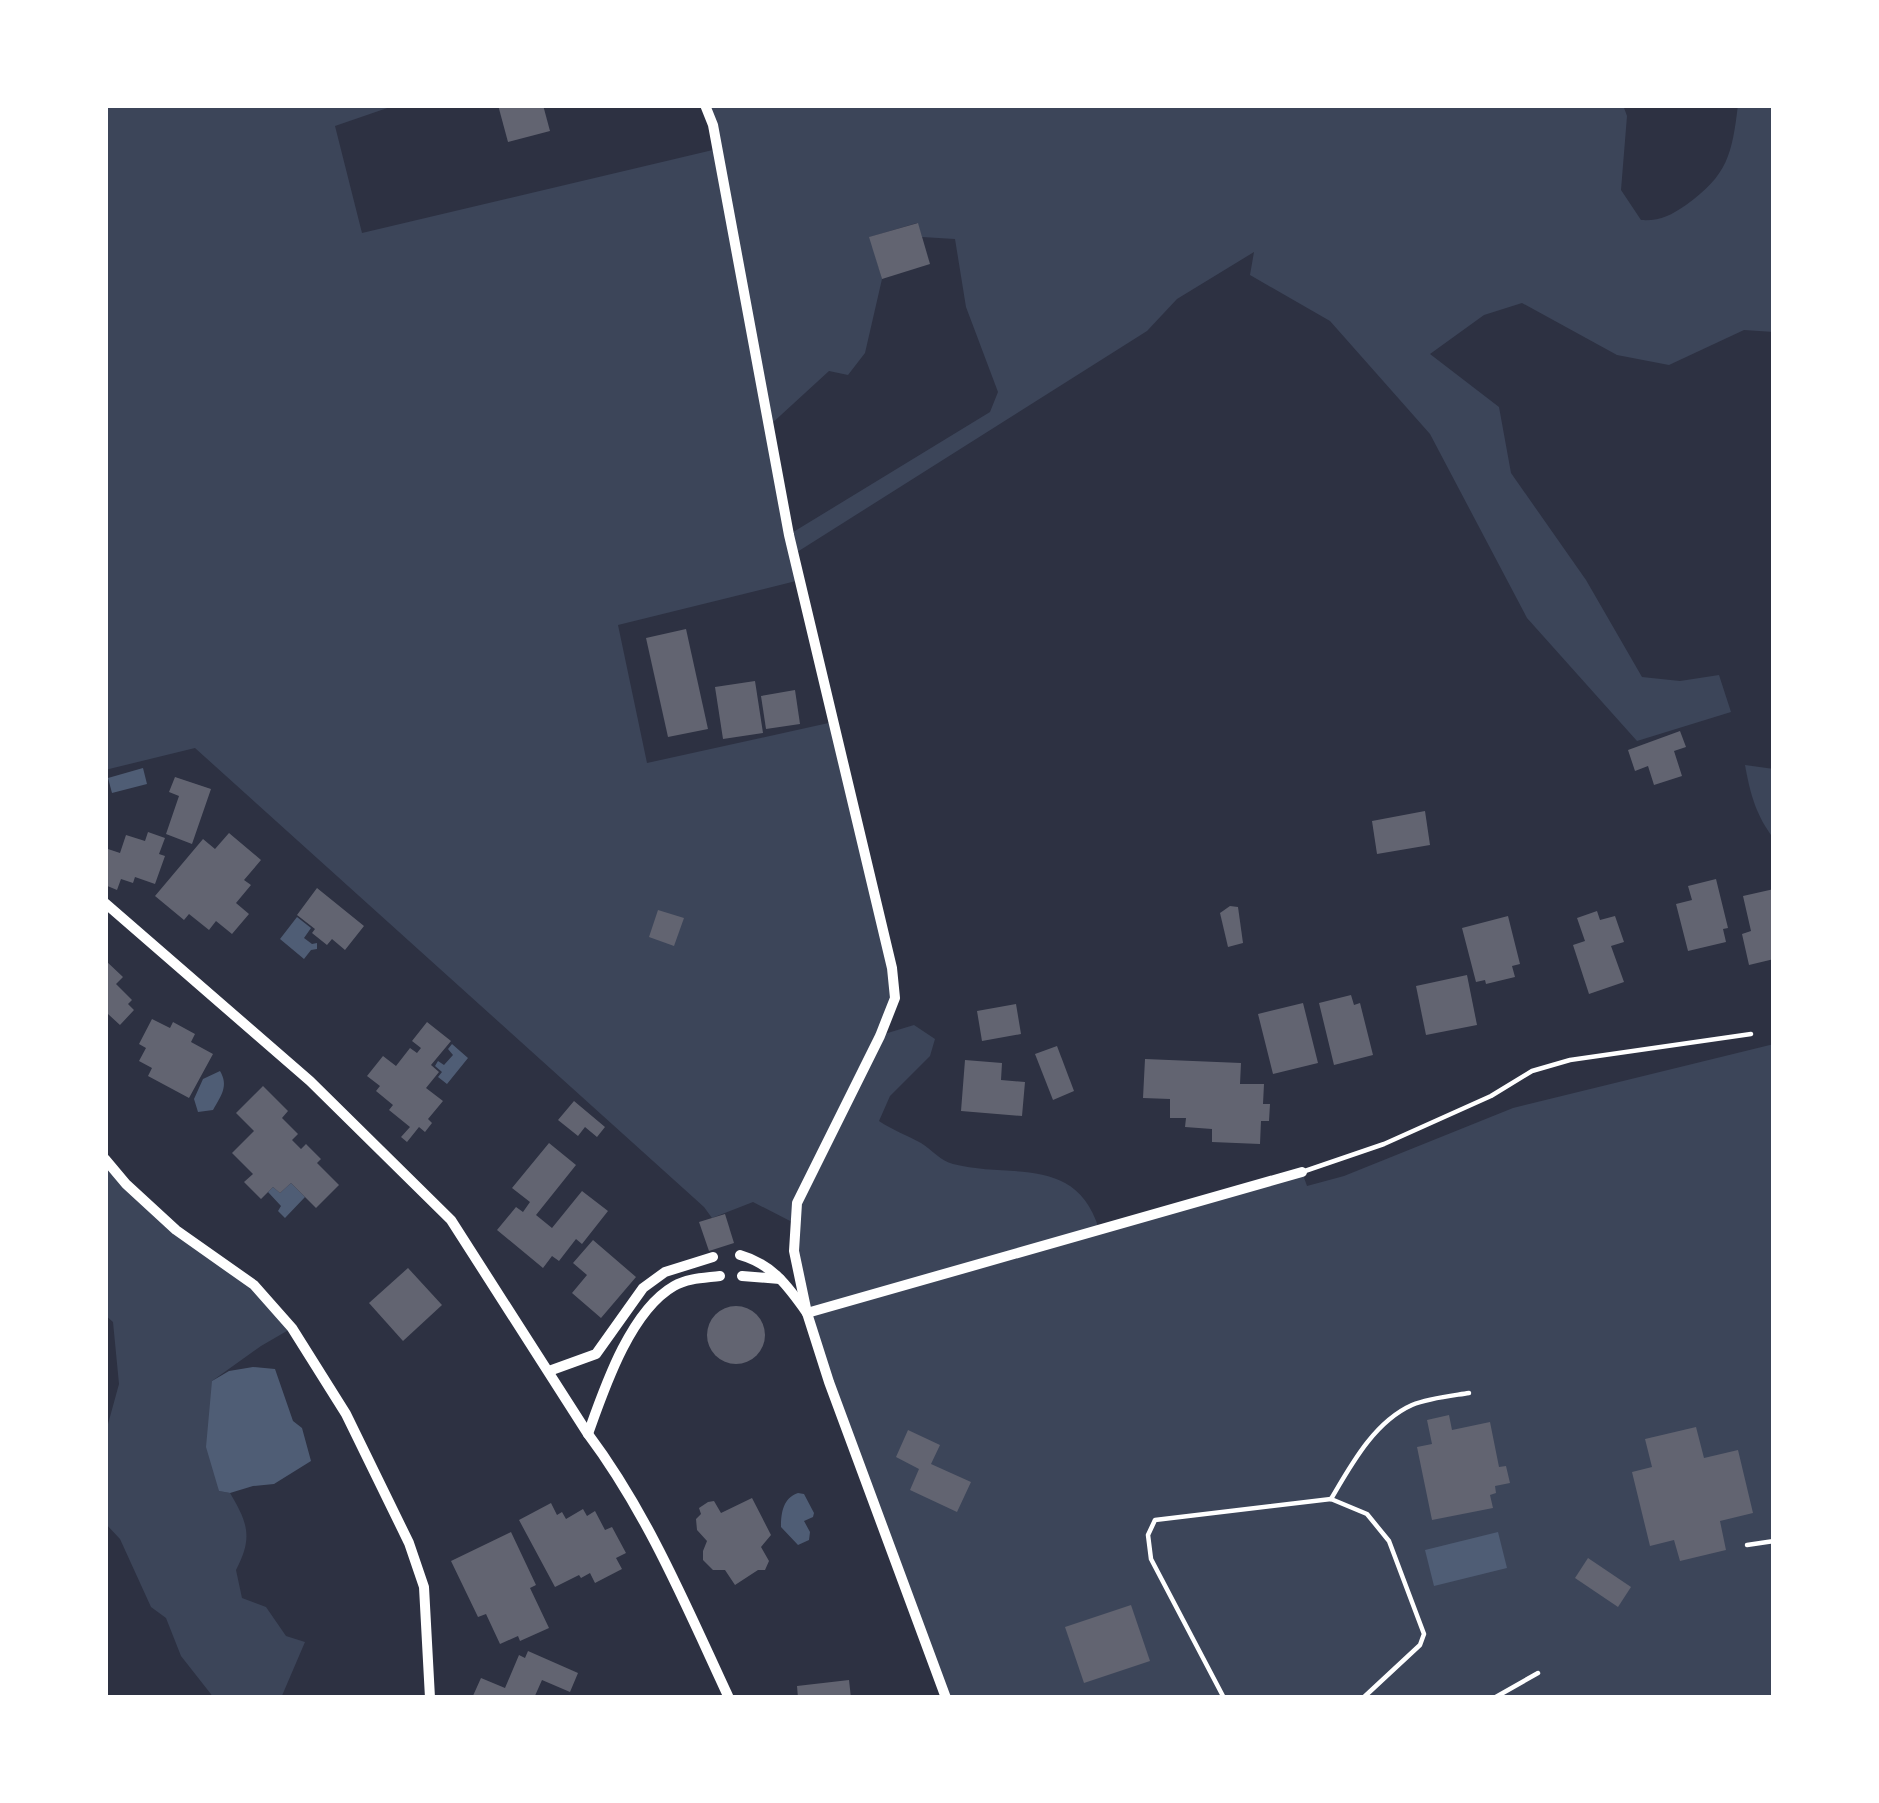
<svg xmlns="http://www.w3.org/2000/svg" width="1879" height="1803" viewBox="0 0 1879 1803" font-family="'Fira Sans',sans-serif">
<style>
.green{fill:#3c4559;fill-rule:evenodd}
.water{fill:#4f5d75}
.building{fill:#626471}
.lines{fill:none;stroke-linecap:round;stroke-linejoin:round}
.service{stroke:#fff;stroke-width:4.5}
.minor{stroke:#fff;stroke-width:10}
</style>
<rect width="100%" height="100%" fill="#2d3142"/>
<!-- green -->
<g class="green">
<path d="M105 105H396L335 126 362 233 717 149 705 105H1623L1627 116 1621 190 1641 220C1660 221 1670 216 1686 205 1728 175 1732 154 1738 105H1774V332L1744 330 1669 365 1617 355 1522 303 1484 315 1430 354 1499 407 1511 473 1586 580 1642 677 1680 681 1719 675 1731 712 1637 741 1527 618 1430 434 1330 321 1250 275 1254 252 1177 299 1147 331 794 554 800 580 618 625 647 763 833 722 895 998 881 1035 914 1025 935 1039 930 1056 890 1096 879 1121C892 1130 907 1135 921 1143 932 1150 941 1161 953 1164 1010 1179 1076 1154 1099 1229L1302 1172 1307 1186 1344 1176 1513 1108 1774 1044V1698H946L807 1313 794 1223 753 1202 712 1218 704 1207 195 748 105 770ZM917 223 922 237 955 239 966 307 998 392 990 412 790 534 769 426 829 371 848 375 865 353 882 279 870 237Z"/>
<path d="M1745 765 1774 769V839C1756 816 1750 793 1745 765Z"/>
<path d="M105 1159 126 1184 254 1285 292 1328 261 1346 212 1381 219 1491 230 1493C248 1523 253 1538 236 1570L242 1598 266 1607 286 1636 305 1642 281 1698H214L181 1656 166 1618 151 1607 120 1539 105 1523V1435L119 1384 113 1322 105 1315Z"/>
</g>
<!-- water -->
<g class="water">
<polygon points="143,768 147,784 112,793 108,778"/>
<polygon points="297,917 311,928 304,938 312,944 317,943 317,949 311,950 304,959 280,939"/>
<polygon points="452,1044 468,1058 447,1084 438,1077 442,1072 435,1066 438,1061 444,1065 453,1055 448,1049"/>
<path d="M220 1071C229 1086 221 1096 213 1110L198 1112 194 1099 203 1079Z"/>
<polygon points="291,1183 305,1197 285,1218 278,1211 281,1206 268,1192 273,1187 280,1193"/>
<polygon points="253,1367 275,1369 293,1421 302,1428 311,1461 274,1484 253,1486 230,1493 219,1491 206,1447 212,1381 229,1371"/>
<path d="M798 1493 804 1494 814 1513 813 1517 804 1521 810 1532 809 1540 798 1545 781 1527C781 1513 783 1498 798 1493Z"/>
<polygon points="1498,1532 1507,1568 1434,1586 1425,1550"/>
</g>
<!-- building -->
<g class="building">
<polygon points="498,105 543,105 550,131 508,142"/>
<polygon points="918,223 930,264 882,279 869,237"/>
<polygon points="686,629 708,729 668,737 646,638"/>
<polygon points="755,681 763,733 723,739 715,687"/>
<polygon points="795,690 800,724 766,729 761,696"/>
<polygon points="1680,731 1686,747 1674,751 1682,776 1654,785 1648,766 1635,771 1628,750"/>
<polygon points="175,777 211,789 192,844 166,834 179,796 169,792"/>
<polygon points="1425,811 1430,845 1377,854 1372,821"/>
<polygon points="148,832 165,838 159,854 165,856 155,884 135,877 133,883 121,879 117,890 105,885 105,848 120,853 126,835 145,841"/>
<polygon points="229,833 261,860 244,880 251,885 236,903 249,914 232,934 216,921 209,930 189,914 184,920 155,896 203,839 215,849"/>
<polygon points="1716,879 1728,928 1723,929 1726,942 1688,951 1676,904 1692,900 1688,886"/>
<polygon points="317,888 364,926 345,950 332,939 327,945 312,933 315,929 297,915"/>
<polygon points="1774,889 1774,959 1749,965 1742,934 1751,931 1743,896"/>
<polygon points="1230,906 1238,907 1243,943 1228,947 1220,913"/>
<polygon points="658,910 684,918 674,946 649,937"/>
<polygon points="1597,911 1600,920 1615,916 1624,942 1611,946 1624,982 1589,994 1573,945 1585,941 1577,918"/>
<polygon points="1508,916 1520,964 1512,966 1515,977 1486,984 1485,980 1476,982 1462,928"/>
<polygon points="105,960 123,977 116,984 132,1000 128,1004 134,1010 120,1025 108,1014 105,1017"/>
<polygon points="1467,975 1477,1025 1426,1035 1416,986"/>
<polygon points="1351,995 1354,1005 1360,1003 1373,1055 1334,1065 1319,1003"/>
<polygon points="1303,1003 1318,1063 1273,1074 1258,1014"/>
<polygon points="1016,1004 1021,1034 982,1041 977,1011"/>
<polygon points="152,1019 170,1028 173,1022 195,1034 191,1042 213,1054 189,1098 148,1076 152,1068 139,1061 146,1048 139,1044"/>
<polygon points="427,1022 451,1041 431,1065 439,1072 426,1088 443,1101 428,1119 432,1123 425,1132 419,1127 407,1142 401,1137 410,1127 389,1110 393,1105 376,1091 380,1086 367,1076 383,1056 396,1066 410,1048 417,1053 421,1048 412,1041"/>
<polygon points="1057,1046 1074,1091 1053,1100 1035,1054"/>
<polygon points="1145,1059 1241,1063 1240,1084 1264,1084 1263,1104 1270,1104 1269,1121 1261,1121 1260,1144 1212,1142 1212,1129 1185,1127 1186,1118 1170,1118 1170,1099 1143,1098"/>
<polygon points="965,1060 1002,1063 1001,1080 1025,1082 1022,1116 961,1111"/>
<polygon points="263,1086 288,1111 282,1118 298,1134 292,1140 301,1149 306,1144 321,1159 317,1163 339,1185 316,1208 291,1183 280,1193 273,1187 261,1199 244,1182 253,1174 232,1153 254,1131 236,1113"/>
<polygon points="574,1101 605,1127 597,1137 585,1127 578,1136 558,1120"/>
<polygon points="549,1143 576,1165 536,1215 552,1228 582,1191 608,1211 582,1244 576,1239 559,1261 552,1256 543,1268 497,1230 516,1207 523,1212 530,1202 512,1188"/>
<polygon points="725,1214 734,1243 709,1251 699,1222"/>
<polygon points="593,1240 636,1277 601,1318 572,1293 587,1275 573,1263"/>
<polygon points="408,1268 442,1305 403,1341 369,1303"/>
<circle cx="736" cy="1335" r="29"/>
<polygon points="1449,1415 1452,1430 1490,1422 1499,1467 1506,1466 1510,1483 1495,1486 1496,1493 1490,1495 1493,1508 1432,1520 1417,1447 1432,1444 1427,1420"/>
<polygon points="1696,1427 1704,1458 1738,1450 1753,1513 1720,1521 1726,1550 1680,1561 1674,1540 1650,1546 1632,1472 1652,1467 1645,1439"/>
<polygon points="908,1430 940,1445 931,1464 971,1482 957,1512 910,1490 919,1469 896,1457"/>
<polygon points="752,1498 771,1535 761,1547 769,1561 765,1570 758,1570 735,1585 725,1570 713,1570 703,1560 703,1551 707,1541 697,1530 696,1519 701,1514 699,1508 708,1502 714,1501 721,1513"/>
<polygon points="551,1503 557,1515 562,1512 566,1519 583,1509 587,1516 595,1511 605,1530 612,1527 626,1553 616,1558 622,1569 595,1583 590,1573 581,1578 579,1575 555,1587 519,1520"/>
<polygon points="511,1532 536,1585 530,1588 549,1628 520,1641 518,1636 500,1644 486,1614 478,1617 451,1561"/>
<polygon points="1588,1558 1631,1587 1618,1607 1575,1578"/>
<polygon points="1131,1605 1150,1661 1084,1683 1065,1627"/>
<polygon points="528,1651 578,1673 570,1692 542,1680 534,1698 472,1698 481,1678 505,1688 519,1655 525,1658"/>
<polygon points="849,1680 851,1698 798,1698 797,1686"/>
</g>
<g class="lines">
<!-- service -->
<g class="service">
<polyline points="1302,1172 1384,1144 1491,1096 1532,1071 1570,1060 1751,1034"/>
<path d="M1331 1499C1351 1465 1374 1422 1412 1405 1429 1398 1450 1396 1469 1393"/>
<polyline points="1747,1545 1774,1541"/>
<polyline points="1224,1698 1151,1559 1148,1535 1155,1520 1331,1499 1367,1514 1389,1541 1424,1634 1420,1645 1363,1698"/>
<polyline points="1494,1698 1538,1673"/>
</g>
<!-- minor -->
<g class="minor">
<polyline points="705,105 713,125 789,535 892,968 895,998 880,1036 797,1203 794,1251 807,1313 829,1382 946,1698"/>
<path d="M105 903 310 1081 451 1220 588 1434C648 1514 687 1608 729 1698"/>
<polyline points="105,1159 126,1184 176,1230 254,1285 292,1328 346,1414 409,1543 424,1587 430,1698"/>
<path d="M740 1255C772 1264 788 1286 807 1313L1302 1172"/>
<polyline points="742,1276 780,1279"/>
<polyline points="549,1371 596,1354 643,1288 665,1272 713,1257"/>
<path d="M588 1434C604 1389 630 1311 674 1286 688 1278 705 1278 720 1276"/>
</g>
</g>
<!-- border -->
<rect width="1879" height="1803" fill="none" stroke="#ffffff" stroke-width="216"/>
</svg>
